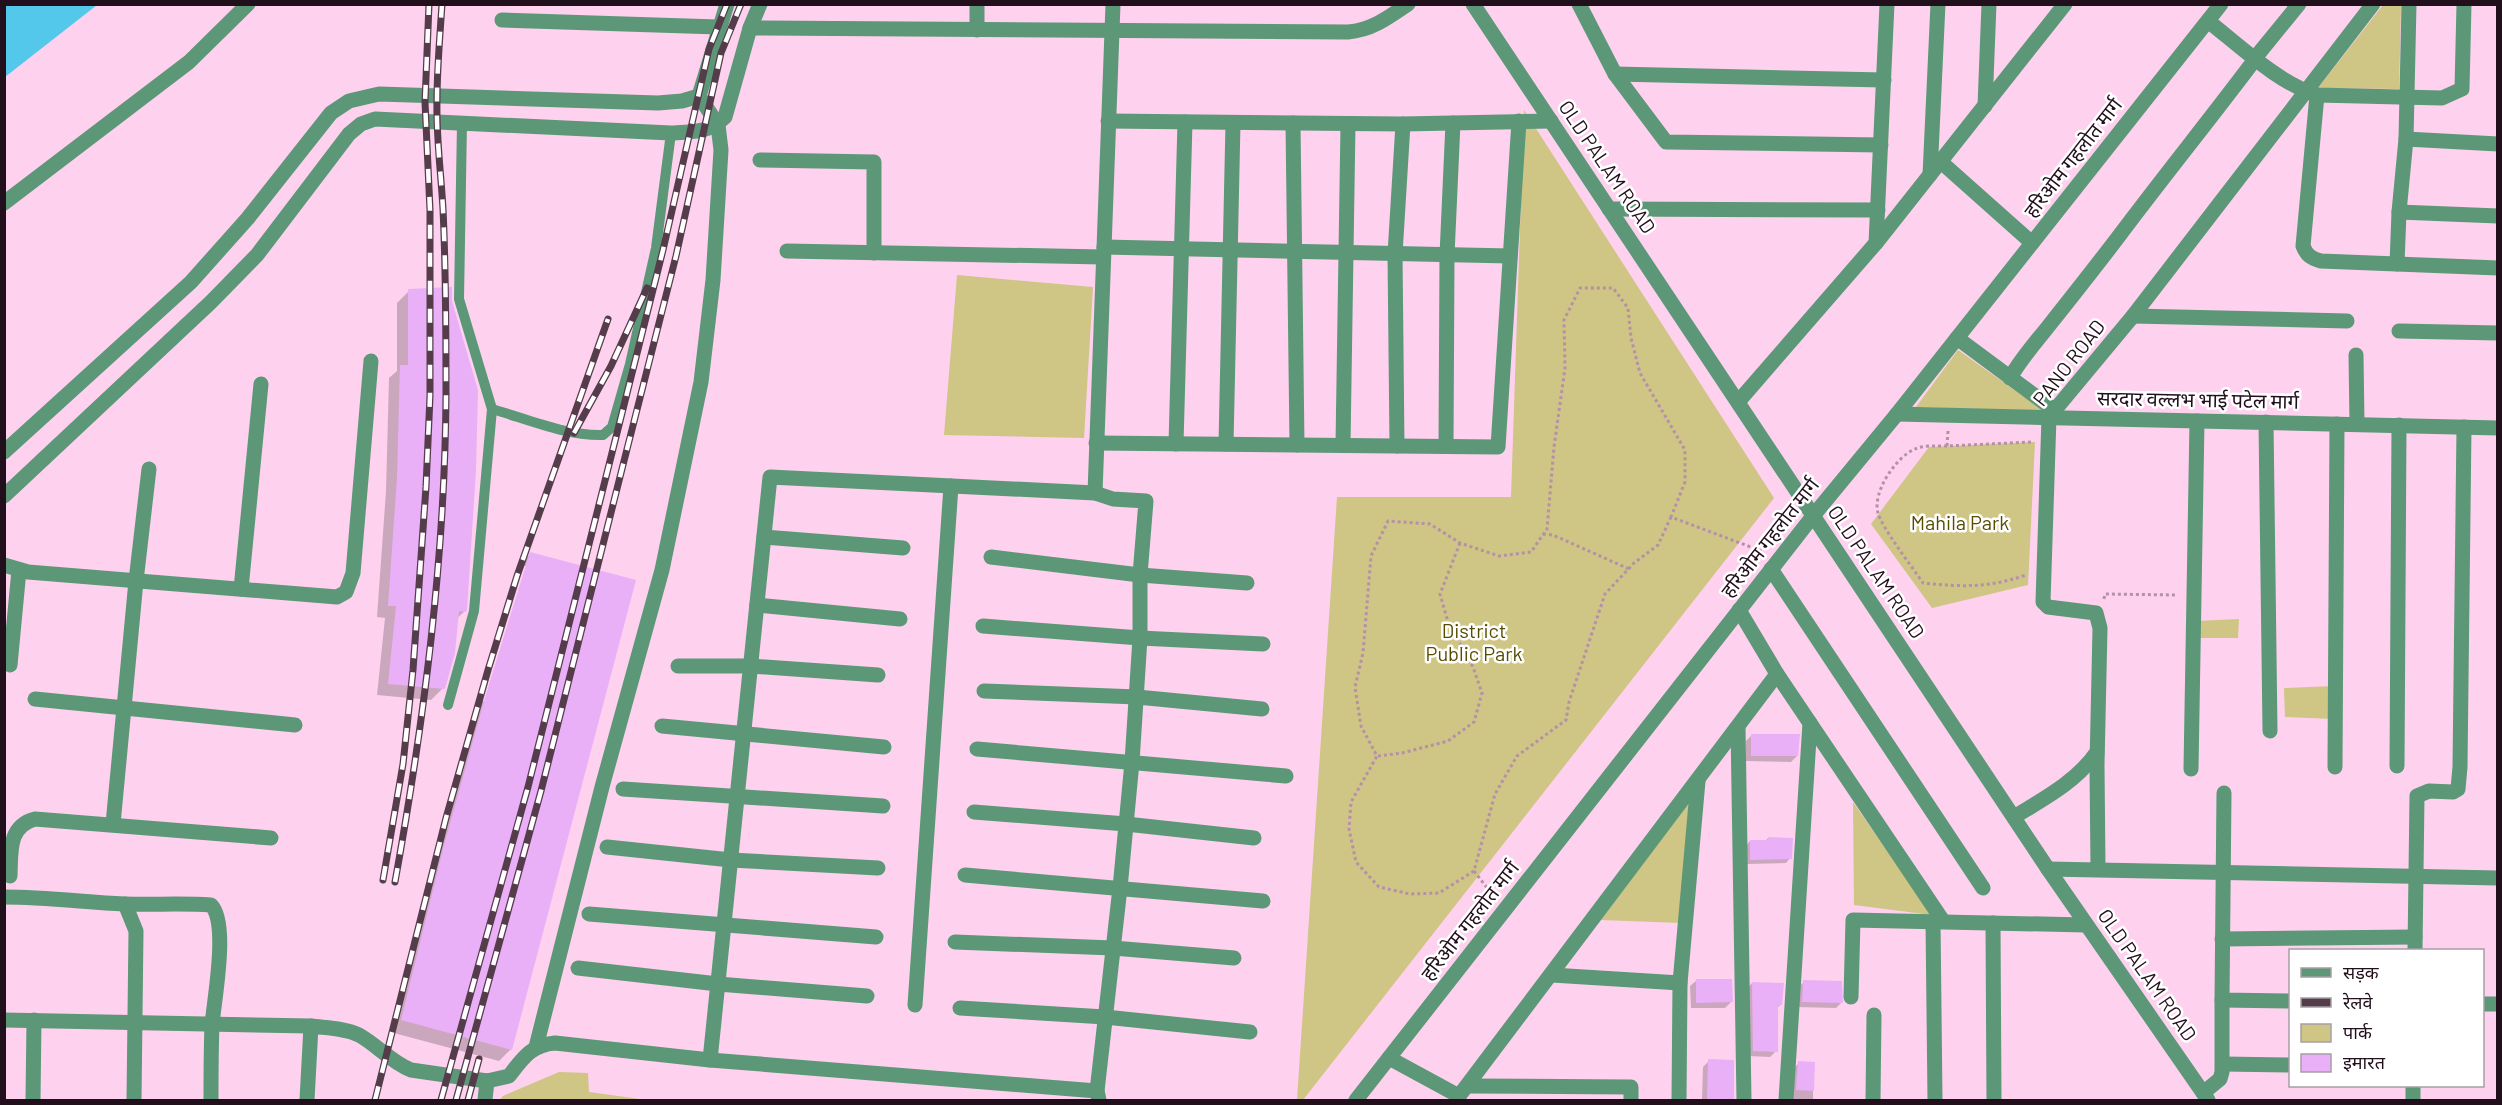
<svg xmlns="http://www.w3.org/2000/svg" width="2502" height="1105" viewBox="0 0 2502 1105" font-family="Barlow,'Noto Sans Devanagari',sans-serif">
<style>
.green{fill:#cfc585}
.water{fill:#54c8ea}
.shadow{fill:#0003;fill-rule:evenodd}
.building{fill:#eab0f7}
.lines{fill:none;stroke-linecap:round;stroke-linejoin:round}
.path{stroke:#b591a8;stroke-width:3;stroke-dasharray:3 3;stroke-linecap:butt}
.service{stroke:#5c9778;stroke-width:10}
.minor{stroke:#5c9778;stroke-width:15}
.tertiary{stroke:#5c9778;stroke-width:15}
.rail-casing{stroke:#543c4b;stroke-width:7}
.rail{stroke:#fff;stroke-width:4.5;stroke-dasharray:14;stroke-linecap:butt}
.labels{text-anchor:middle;stroke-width:5;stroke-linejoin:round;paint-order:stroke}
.street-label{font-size:20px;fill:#210f1b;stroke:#fff}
.park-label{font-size:20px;fill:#574c00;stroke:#fff}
</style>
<rect width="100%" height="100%" fill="#fed1ee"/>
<!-- green -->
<g class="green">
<polygon points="2383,5 2401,5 2399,89 2318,88"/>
<polygon points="1524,110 1774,498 1303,1100 1297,1100 1337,497 1511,497"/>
<polygon points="957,275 1093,287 1084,438 944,435"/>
<polygon points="1958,350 2044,411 1916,407"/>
<polygon points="2035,442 2028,585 1932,608 1871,524 1929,447"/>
<polygon points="2239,619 2238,638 2196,638 2197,621"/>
<polygon points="2334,686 2333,719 2285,717 2284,688"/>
<polygon points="1692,797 1681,923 1601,920"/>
<polygon points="1853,802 1932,915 1854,905"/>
<polygon points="559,1072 588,1073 589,1092 647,1100 500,1100 503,1096"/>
</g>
<!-- water -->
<polygon class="water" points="5,4 97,4 97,5 5,77"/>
<!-- shadow -->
<g class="shadow">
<polygon points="409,291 465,611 456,619 443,688 431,700 377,695 385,618 377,617 386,491 389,378 397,371 397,303"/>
<path d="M530 554 511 1049 499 1061 390 1032 433 859 475 708 518 566ZM524 566H527L485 702 482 701Z"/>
<polygon points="1752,735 1797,756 1791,762 1746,761 1746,741"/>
<polygon points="1768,838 1790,858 1786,863 1746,864 1746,846 1750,841 1765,842"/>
<polygon points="1696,981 1731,1002 1725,1008 1691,1008 1690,986"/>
<polygon points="1804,982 1842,1002 1836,1008 1797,1007 1798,987"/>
<polygon points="1752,983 1781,1004 1776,1009 1776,1051 1770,1057 1748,1056 1747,989"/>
<polygon points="1709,1061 1733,1100 1702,1100 1703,1067"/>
<polygon points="1799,1063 1813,1063 1813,1100 1791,1100 1793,1069"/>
</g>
<!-- building -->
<g class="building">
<polygon points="452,287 452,301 478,390 476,470 467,610 466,612 459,611 455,653 445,689 388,684 396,606 388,606 397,478 400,365 408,365 408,289"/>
<polygon points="530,552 636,580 512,1050 401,1020 444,845 486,694"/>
<polygon points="1751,734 1800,734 1798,756 1751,756"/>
<polygon points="1768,837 1793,838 1792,859 1750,860 1750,840 1768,840"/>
<polygon points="1696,979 1732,979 1733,1002 1696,1003"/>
<polygon points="1803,980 1842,981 1843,1003 1802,1002"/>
<polygon points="1752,982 1784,983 1782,1005 1778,1005 1778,1052 1753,1051"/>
<polygon points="1708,1059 1734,1060 1734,1101 1707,1101"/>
<polygon points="1798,1061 1815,1062 1814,1091 1796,1090"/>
</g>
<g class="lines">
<!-- path -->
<g class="path">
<polyline points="1948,431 1947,446 2031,442"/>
<path d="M1947 446C1937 446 1923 445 1915 449 1896 457 1872 492 1878 513 1882 528 1913 568 1923 583 1963 587 1988 588 2026 575"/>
<polyline points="1671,517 1658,545 1634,563 1605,594 1569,702 1566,720 1517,756 1495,794 1474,871 1439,893 1410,894 1379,887 1356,862 1349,829 1351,802 1377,756 1361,726 1355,687 1363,653 1371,556 1388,521 1430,524 1460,543 1499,556 1531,552 1547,529 1554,447 1565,368 1564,320 1580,288 1613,288 1628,308 1631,338 1640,373 1685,450 1685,482 1671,517 1764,552"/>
<polyline points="1543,534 1553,535 1629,569"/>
<polyline points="2104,599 2105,594 2177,595"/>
<polyline points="1378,756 1402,753 1448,741 1474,722 1482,693 1473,667 1448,622 1440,594 1460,543"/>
<polyline points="1474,871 1495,898"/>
</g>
<!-- service -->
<g class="service">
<polyline points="462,123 459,299 492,409"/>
<path d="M448 705 474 611 492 409C527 419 566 436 603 435L612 427 630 364 656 248 671 133"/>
</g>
<!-- minor -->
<g class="minor">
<polyline points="977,4 977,30"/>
<polyline points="1579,4 1615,74 1666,142 1881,145"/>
<polyline points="502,20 718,27"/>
<path d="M2208 21C2240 46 2278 83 2317 95L2442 98 2462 89 2464 4"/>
<path d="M750 28 1348 32C1372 30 1389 17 1408 4"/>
<polyline points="2255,58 2299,4"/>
<polyline points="1615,74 1884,80"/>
<path d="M2317 95 2303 246C2307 256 2311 258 2321 261L2498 268"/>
<polyline points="1985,106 1989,4"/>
<polyline points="1108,121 1403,124 1551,121"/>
<polyline points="1293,123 1297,445"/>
<polyline points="2406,139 2498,144"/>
<polyline points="760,160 874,162 874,253"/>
<polyline points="1941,162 2032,243"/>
<polyline points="1930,175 1938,4"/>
<polyline points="4,203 189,62 248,4"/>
<polyline points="1609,209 1878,210"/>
<polyline points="2399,212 2498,216"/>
<polyline points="1876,243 1887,4"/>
<polyline points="1104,247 1510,256"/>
<polyline points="787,251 1103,257"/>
<polyline points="2397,264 2399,212 2406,139 2409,4"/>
<polyline points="2133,316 2347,321"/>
<polyline points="2399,331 2498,333"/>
<polyline points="1957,338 2054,410"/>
<polyline points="2356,355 2357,424"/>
<path d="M2010 378C2022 357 2037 341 2051 323 2074 294 2097 265 2119 236 2164 176 2211 118 2256 58"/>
<polyline points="1738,402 1876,243 2065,4"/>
<polyline points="1897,414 2498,428"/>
<polyline points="2266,422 2270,731"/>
<polyline points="1096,443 1498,447 1519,121"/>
<polyline points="1176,444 1185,122"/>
<polyline points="1226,444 1233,123"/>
<polyline points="1343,445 1348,124"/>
<polyline points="1397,446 1395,254 1403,124"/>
<polyline points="1446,446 1447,255 1453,123"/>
<polyline points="1095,493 1113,4"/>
<polyline points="764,537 903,548"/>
<polyline points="991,557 1140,575 1247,583"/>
<polyline points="4,565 28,572 337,597 346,592 353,573 371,361"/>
<polyline points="1771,569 1983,888"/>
<polyline points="241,589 261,384"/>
<polyline points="757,605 900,619"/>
<polyline points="1739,610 1777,674 1943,921"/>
<polyline points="983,626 1140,638 1263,644"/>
<polyline points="10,665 19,570"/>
<polyline points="678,666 751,666 878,675"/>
<polyline points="984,691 1137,697 1262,709"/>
<polyline points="35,699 295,725"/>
<polyline points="662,726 884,747"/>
<polyline points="1738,727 1744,1100"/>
<polyline points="977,749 1286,776"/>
<polyline points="2397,766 2399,425"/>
<polyline points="2335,767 2337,424"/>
<polyline points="2191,769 2197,421"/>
<polyline points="623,789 883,806"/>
<polyline points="2224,793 2222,1000 2290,1001"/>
<polyline points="974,812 1126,824 1254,838"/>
<path d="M2014 817C2045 798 2076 782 2097 752"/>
<polyline points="113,824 136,581 149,469"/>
<polyline points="607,847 731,860 878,868"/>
<polyline points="2048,869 2498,878"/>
<polyline points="2098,869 2097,765 2100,628 2096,613 2048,607 2043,602 2049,417 2133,316 2373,4"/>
<polyline points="965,875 1263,901"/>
<path d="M10 876C11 852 8 826 35 819L271 838"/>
<path d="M4 897C45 897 84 902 124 904 153 905 182 903 211 905 229 923 214 1000 212 1025 211 1050 211 1075 211 1100"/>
<polyline points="125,904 136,931 134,1100"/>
<polyline points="589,914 876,937"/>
<polyline points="1933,921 1935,1100"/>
<polyline points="1993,923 1994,1100"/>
<polyline points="2222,939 2415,937"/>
<polyline points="955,942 1113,948 1234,958"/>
<polyline points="2415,950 2417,796 2429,791 2453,792 2458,789 2460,767 2464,427"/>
<polyline points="578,968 718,984 867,996"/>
<polyline points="1552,975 1680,983"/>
<polyline points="1851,997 1853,920 2086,925"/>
<polyline points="2482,1004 2498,1004"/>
<polyline points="915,1005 951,486"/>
<polyline points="960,1008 1105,1017 1250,1032"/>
<path d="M4 1020 311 1026C326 1028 345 1028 359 1035 377 1045 391 1062 411 1070L487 1081 509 1076C523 1058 531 1045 555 1043L710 1060 1097 1091"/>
<polyline points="536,1047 602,787 662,570 701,382 713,280 721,150 718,125 699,96"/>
<polyline points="1389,1058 1459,1096 1777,674"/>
<polyline points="710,1060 770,477 1095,493 1113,499 1146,501 1140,575 1140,638 1132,762 1120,888 1097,1091 1099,1100"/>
<polyline points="2223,1064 2290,1065"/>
<polyline points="1468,1086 1631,1087 1631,1100"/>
<polyline points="2203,1093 2220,1079 2222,1072 2222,1000"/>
<polyline points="33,1100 34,1020"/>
<polyline points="307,1100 311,1026"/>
<polyline points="485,1100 487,1081"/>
<polyline points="1679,1100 1680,983 1698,781"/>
<polyline points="1786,1100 1810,723"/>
<polyline points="1873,1100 1874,1015"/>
<polyline points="2413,1100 2413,1086"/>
</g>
<!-- tertiary -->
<g class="tertiary">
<polyline points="1473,4 2048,869 2208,1100"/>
<polyline points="4,452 191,282 248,218 331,113 349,101 379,94 658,103 682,101 699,96 727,4"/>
<path d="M4 496 211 302 257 255 349 134 361 124 375 119 671 133C692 132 709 133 725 117L750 28 760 4"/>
<polyline points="1356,1100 1813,516 1897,414 2221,4"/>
</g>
<defs>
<g id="rail">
<polyline points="574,433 611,366 647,288"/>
<polyline points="383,880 403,764 413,670 426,487 430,396 430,210 425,102 429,4"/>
<path d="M395 882C424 721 445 559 446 395 446 333 446 271 443 209 441 173 436 136 437 100 437 68 440 36 442 4"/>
<polyline points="375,1100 446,818 488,670 517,576 608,319"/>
<polyline points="441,1100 528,787 663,250 709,49 727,4"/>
<polyline points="456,1100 541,791 624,461 676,256 721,53 741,4"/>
<polyline points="468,1100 479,1059"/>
</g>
</defs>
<!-- rail casing -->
<use href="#rail" class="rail-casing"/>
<!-- rail -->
<use href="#rail" class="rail"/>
</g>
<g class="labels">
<!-- street labels -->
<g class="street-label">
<text transform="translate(2073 158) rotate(-52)" y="7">हरिओम गहलोत मार्ग</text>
<text transform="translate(1607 167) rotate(56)" y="7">OLD PALAM ROAD</text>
<text transform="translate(2069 363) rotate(-52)" y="7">PANO ROAD</text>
<text transform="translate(2198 400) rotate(1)" y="7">सरदार वल्लभ भाई पटेल मार्ग</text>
<text transform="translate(1770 538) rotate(-52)" y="7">हरिओम गहलोत मार्ग</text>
<text transform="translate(1876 572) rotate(56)" y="7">OLD PALAM ROAD</text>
<text transform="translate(1470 921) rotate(-52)" y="7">हरिओम गहलोत मार्ग</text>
<text transform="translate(2147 975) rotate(55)" y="7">OLD PALAM ROAD</text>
</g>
<!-- park labels -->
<g class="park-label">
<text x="1960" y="530">Mahila Park</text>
<text x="1474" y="638">District<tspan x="1474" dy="23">Public Park</tspan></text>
</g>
</g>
<!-- border -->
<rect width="2502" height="1105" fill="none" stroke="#210f1b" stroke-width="12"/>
<!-- legend -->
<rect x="2289" y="949" width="195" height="138" fill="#ffffff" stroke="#a69fa4" stroke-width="1.5"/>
<rect x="2301" y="968" width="30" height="9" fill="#5c9778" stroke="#a69fa4" stroke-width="1.5"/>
<text x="2343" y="979" font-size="18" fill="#210f1b">सड़क</text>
<rect x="2301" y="998" width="30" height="9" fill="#543c4b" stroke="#a69fa4" stroke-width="1.5"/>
<text x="2343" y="1009" font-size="18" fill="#210f1b">रेलवे</text>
<rect x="2301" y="1024" width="30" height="18" fill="#cfc585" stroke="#a69fa4" stroke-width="1.5"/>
<text x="2343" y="1039" font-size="18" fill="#210f1b">पार्क</text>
<rect x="2301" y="1054" width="30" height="18" fill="#eab0f7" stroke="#a69fa4" stroke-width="1.5"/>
<text x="2343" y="1069" font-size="18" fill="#210f1b">इमारत</text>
</svg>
